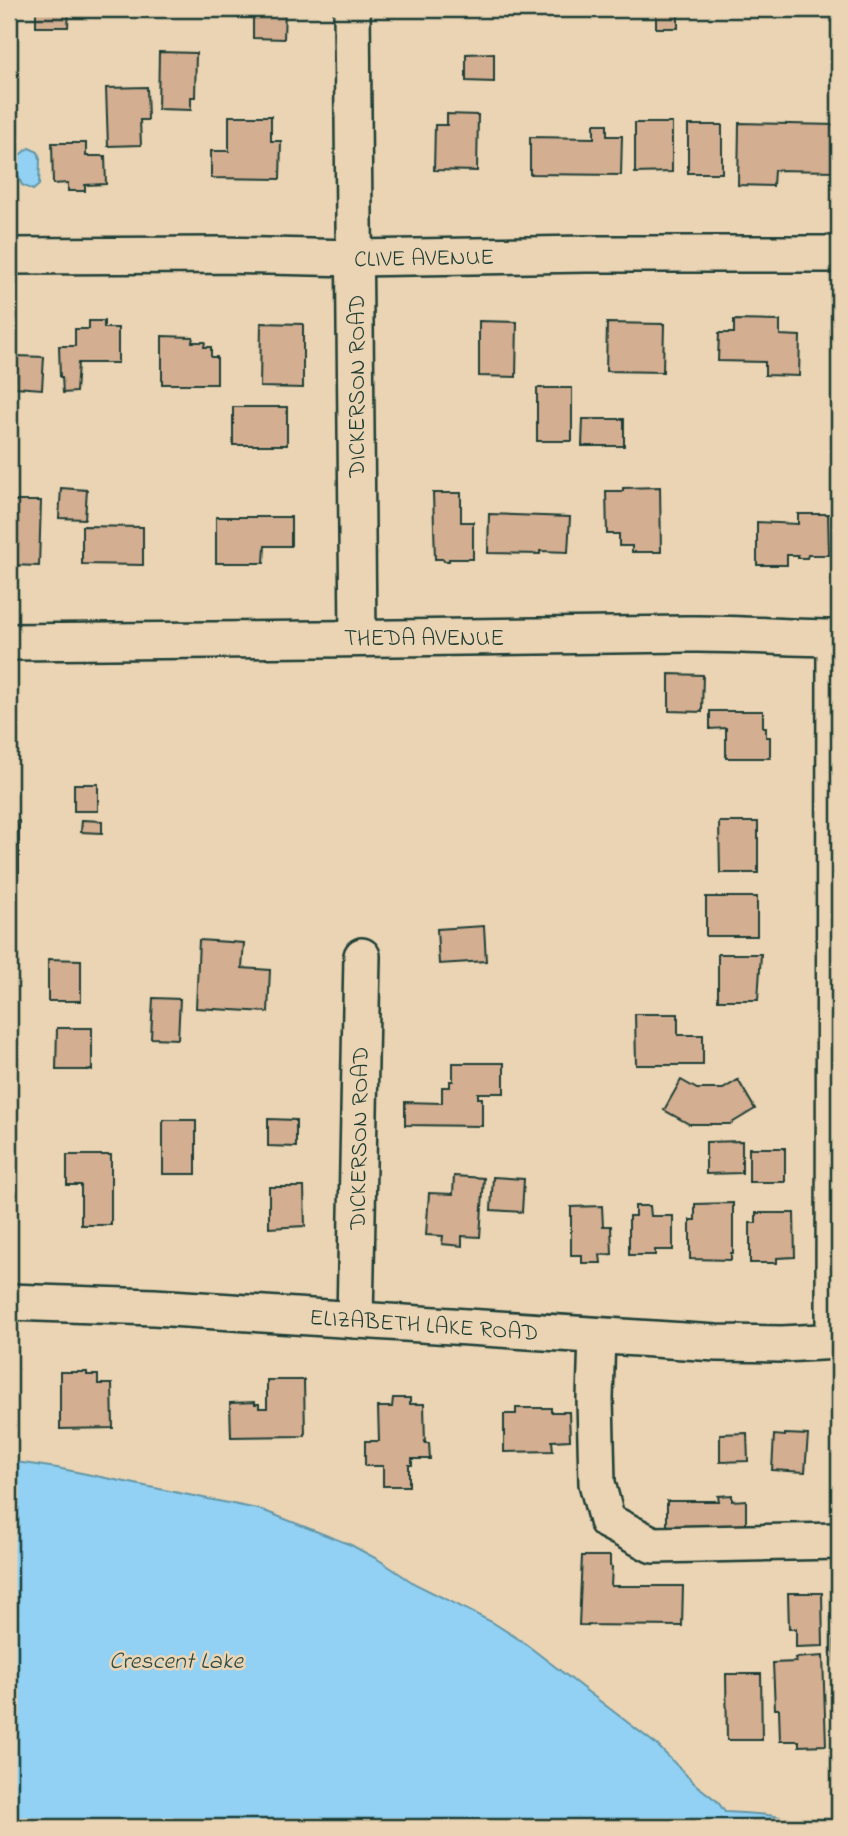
<svg xmlns="http://www.w3.org/2000/svg" width="848" height="1836" viewBox="0 0 848 1836" font-family="'Indie Flower',sans-serif">
<style>
.water{fill:#92d1f3;stroke:#6496a7;stroke-width:2}
.building{fill:#d3ae91;stroke:#1f3d34;stroke-width:2}
.lines{fill:none;stroke-linecap:round;stroke-linejoin:round}
.minor-casing{stroke:#1f3d34;stroke-width:40}
.minor{stroke:#ead4b3;stroke-width:35}
.labels{text-anchor:middle;stroke-width:5;stroke-linejoin:round;paint-order:stroke}
.street-label{font-size:23px;fill:#1f3d34;stroke:#ead4b3}
.water-label{font-size:24px;font-style:italic;fill:#2a4c47;stroke:#ead4b3}
</style>
<rect width="100%" height="100%" fill="#ead4b3"/>
<filter id="ink" filterUnits="userSpaceOnUse"><feTurbulence type="fractalNoise" baseFrequency=".0143" numOctaves="2"/><feDisplacementMap in="SourceGraphic" scale="14" xChannelSelector="R" yChannelSelector="G"/><feConvolveMatrix kernelMatrix="1 2 1 2 8 2 1 2 1" color-interpolation-filters="sRGB"/></filter>
<g filter="url(#ink)">
<!-- water -->
<g class="water">
<polygon points="29,148 38,152 40,159 39,185 33,190 22,185 16,172 18,156"/>
<path d="M9 1461 57 1468 262 1510 351 1545 379 1560 415 1584 492 1622 523 1642 657 1745 695 1784 717 1801 725 1812C746 1813 790 1814 806 1827H9Z"/>
</g>
<!-- building -->
<g class="building">
<polygon points="36,9 69,9 68,27 36,27"/>
<polygon points="253,9 285,9 284,39 253,38"/>
<rect x="656" y="9" width="22" height="19"/>
<polygon points="159,52 196,53 195,97 191,97 191,110 158,109"/>
<polygon points="494,53 494,82 466,81 466,54"/>
<polygon points="147,87 148,120 140,120 141,145 108,146 106,88"/>
<polygon points="447,114 478,115 477,171 434,170 435,125 447,125"/>
<polygon points="229,116 271,116 271,141 281,141 280,179 211,178 211,151 229,151"/>
<polygon points="635,123 672,123 672,172 635,173"/>
<polygon points="739,123 836,125 836,171 774,170 773,186 738,185"/>
<polygon points="594,124 607,124 607,136 622,136 621,175 530,174 530,137 594,138"/>
<rect x="688" y="125" width="34" height="48"/>
<polygon points="52,143 86,143 86,156 105,156 106,184 85,185 85,191 68,191 68,183 53,184"/>
<polygon points="734,320 780,321 780,335 800,336 799,376 765,375 765,362 718,361 719,333 734,333"/>
<polygon points="89,321 104,321 104,328 118,328 118,363 78,363 76,392 63,393 62,377 60,377 59,346 75,346 75,329 89,329"/>
<polygon points="479,321 517,322 516,377 479,376"/>
<polygon points="261,323 303,324 303,388 260,387"/>
<polygon points="607,323 664,324 663,372 606,371"/>
<polygon points="162,336 193,337 192,342 205,342 204,347 211,347 211,357 217,357 217,384 162,384"/>
<polygon points="17,356 44,357 42,389 15,387"/>
<rect x="537" y="388" width="35" height="53"/>
<rect x="233" y="407" width="54" height="38"/>
<polygon points="583,419 624,419 624,446 582,446"/>
<polygon points="660,487 661,552 632,552 632,546 619,546 619,534 607,534 606,491 623,491 623,488"/>
<polygon points="61,488 87,490 85,519 59,518"/>
<polygon points="433,493 461,493 461,522 473,522 473,559 449,559 449,561 444,561 443,559 435,559"/>
<polygon points="9,501 41,501 39,566 9,565"/>
<polygon points="489,514 570,517 568,552 540,551 540,554 488,553"/>
<polygon points="798,514 828,514 829,555 808,555 807,558 798,558 798,555 787,555 787,565 757,565 757,522 798,524"/>
<polygon points="216,517 291,517 291,546 265,546 264,563 216,563"/>
<polygon points="82,526 143,527 143,565 82,564"/>
<polygon points="669,674 703,675 702,712 669,711"/>
<polygon points="710,711 763,711 763,727 766,727 766,737 770,737 770,758 726,758 726,728 710,729"/>
<rect x="74" y="784" width="24" height="27"/>
<polygon points="82,820 102,821 102,833 81,832"/>
<rect x="9" y="821" width="10" height="51"/>
<polygon points="719,822 758,822 758,873 720,873"/>
<rect x="706" y="897" width="51" height="39"/>
<polygon points="484,926 486,961 439,964 437,929"/>
<polygon points="199,940 244,943 242,968 270,970 268,1012 196,1008"/>
<polygon points="718,954 761,954 758,1000 718,1000"/>
<polygon points="48,959 81,960 81,1001 48,1001"/>
<polygon points="153,998 180,999 178,1039 151,1038"/>
<polygon points="635,1014 678,1014 678,1035 703,1035 703,1065 636,1065"/>
<polygon points="57,1028 92,1028 92,1070 56,1070"/>
<polygon points="453,1063 504,1063 504,1093 478,1093 478,1098 482,1098 482,1126 405,1125 405,1102 442,1103 442,1087 450,1087 450,1081 453,1081"/>
<polygon points="681,1080 697,1089 723,1089 738,1080 755,1109 730,1124 689,1124 664,1110"/>
<polygon points="268,1119 296,1120 296,1147 268,1146"/>
<rect x="163" y="1120" width="33" height="54"/>
<polygon points="742,1141 742,1173 706,1174 706,1142"/>
<rect x="749" y="1148" width="36" height="34"/>
<polygon points="67,1155 111,1155 111,1225 81,1225 81,1185 67,1185"/>
<polygon points="454,1176 484,1178 480,1237 462,1236 462,1246 442,1244 443,1236 426,1235 429,1193 453,1194"/>
<polygon points="493,1177 524,1179 522,1212 491,1210"/>
<polygon points="9,1178 10,1178 11,1220 9,1220"/>
<polygon points="269,1187 304,1187 305,1226 269,1228"/>
<polygon points="733,1203 733,1253 731,1253 731,1260 690,1259 690,1220 695,1220 695,1204"/>
<polygon points="602,1206 603,1226 611,1226 612,1254 600,1255 601,1263 582,1263 582,1255 571,1255 571,1207"/>
<polygon points="635,1206 650,1206 651,1216 673,1216 673,1250 655,1250 655,1255 629,1255 629,1216 635,1216"/>
<polygon points="756,1213 794,1213 795,1257 777,1258 777,1263 750,1263 750,1223 756,1223"/>
<polygon points="60,1372 87,1372 87,1375 98,1375 98,1384 112,1384 113,1428 60,1429"/>
<polygon points="267,1380 304,1380 305,1436 231,1437 230,1403 255,1402 255,1404 259,1404 259,1408 267,1408"/>
<polygon points="393,1398 410,1398 410,1404 424,1404 425,1443 429,1443 430,1459 412,1459 412,1465 409,1465 409,1486 383,1486 383,1466 365,1466 365,1441 379,1441 378,1407 392,1407"/>
<polygon points="516,1408 551,1408 551,1412 569,1412 570,1440 552,1441 553,1451 504,1452 504,1414 516,1414"/>
<polygon points="747,1433 748,1461 720,1462 720,1434"/>
<polygon points="785,1434 808,1435 805,1472 772,1470 774,1435 785,1436"/>
<polygon points="837,1490 839,1490 839,1524 838,1524"/>
<polygon points="732,1495 732,1501 746,1500 746,1525 732,1526 732,1529 680,1529 681,1526 667,1526 667,1501 719,1501 718,1496"/>
<polygon points="582,1556 610,1556 610,1566 612,1567 611,1586 683,1586 682,1626 579,1625"/>
<polygon points="788,1593 822,1593 823,1646 796,1647 796,1629 789,1629"/>
<polygon points="834,1640 839,1640 839,1662 835,1662"/>
<polygon points="823,1656 826,1745 799,1746 799,1741 780,1741 779,1709 775,1709 773,1663 796,1662 795,1658"/>
<polygon points="726,1674 761,1674 762,1740 727,1740"/>
</g>
<g class="lines">
<defs>
<g id="minor">
<polyline points="352,9 358,637"/>
<polyline points="9,256 220,255 355,258 586,254 839,254"/>
<path d="M9 642C235 641 460 637 686 634 737 633 788 638 839 638"/>
<polyline points="9,1302 154,1307 716,1343 782,1344 839,1341"/>
<polyline points="355,1320 362,956"/>
<polyline points="597,1336 595,1399 597,1483 607,1521 653,1545 839,1541"/>
<polyline points="834,1342 835,638"/>
</g>
</defs>
<!-- minor casing -->
<use href="#minor" class="minor-casing"/>
<!-- minor -->
<use href="#minor" class="minor"/>
</g>
</g>
<g class="labels">
<!-- street labels -->
<g class="street-label">
<text transform="translate(424 257) rotate(-1)" y="8">CLIVE AVENUE</text>
<text transform="translate(356 386) rotate(-90)" y="8">DICKERSON ROAD</text>
<text x="424" y="645">THEDA AVENUE</text>
<text transform="translate(358 1138) rotate(-89)" y="8">DICKERSON ROAD</text>
<text transform="translate(424 1324) rotate(4)" y="8">ELIZABETH LAKE ROAD</text>
</g>
<!-- water labels -->
<g class="water-label">
<text x="176" y="1668">Crescent Lake</text>
</g>
</g>
<!-- margin -->
<rect width="848" height="1836" fill="none" stroke="#ead4b3" stroke-width="35"/>
<rect x="18" y="18" width="813" height="1801" fill="none" stroke="#1f3d34" stroke-width="2.5" filter="url(#ink)"/>
</svg>
